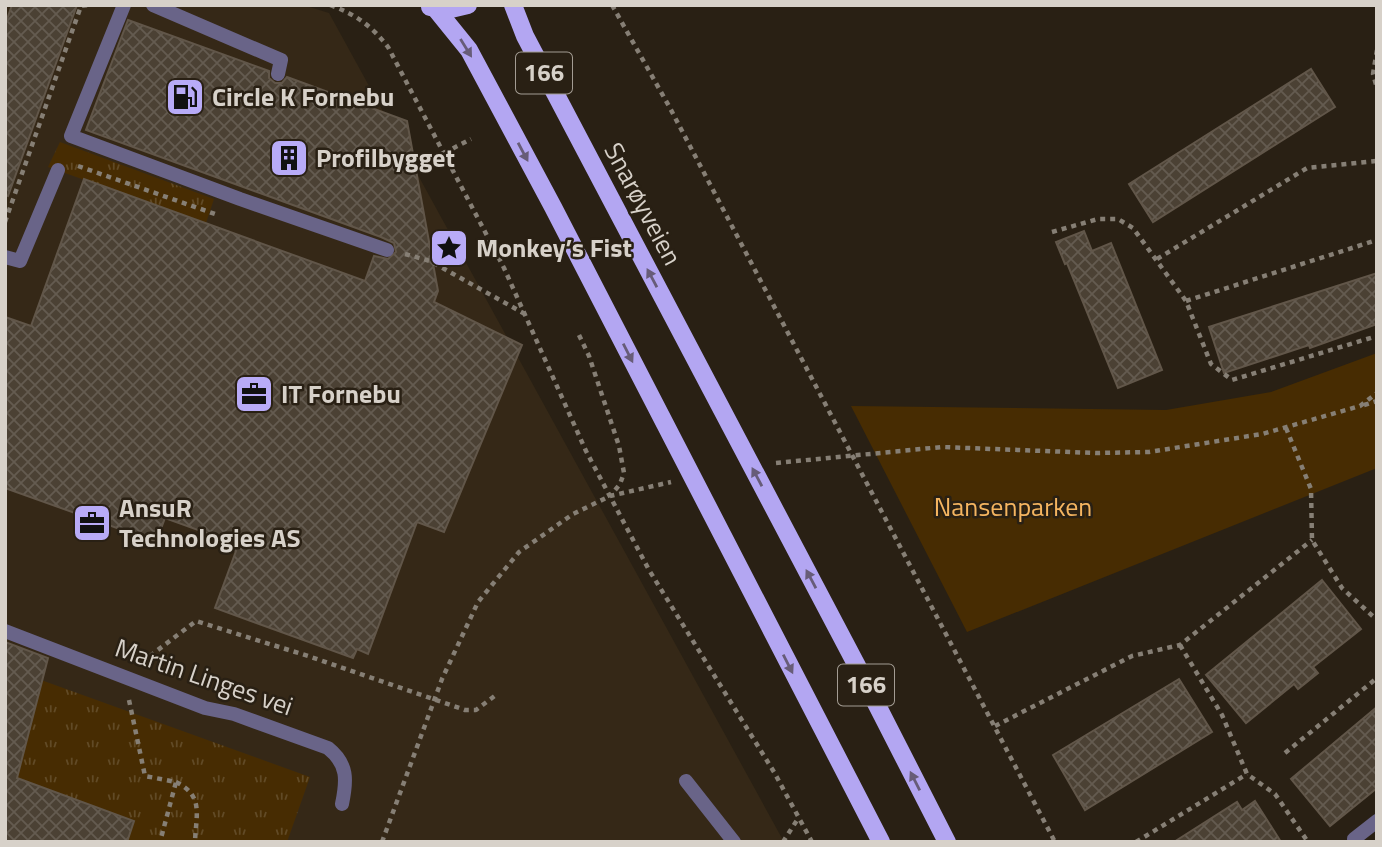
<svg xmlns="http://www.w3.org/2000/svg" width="1382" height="847" viewBox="0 0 1382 847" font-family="'Titillium Web',sans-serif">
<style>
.built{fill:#352817}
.grass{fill:url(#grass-tufts)}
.green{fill:#472c02}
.building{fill:url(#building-cross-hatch);stroke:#615649;stroke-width:2}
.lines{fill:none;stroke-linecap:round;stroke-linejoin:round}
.path{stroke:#867f75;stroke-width:4.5;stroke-dasharray:5 5;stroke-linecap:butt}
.lane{stroke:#696488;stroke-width:14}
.street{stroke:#696488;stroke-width:14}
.primary{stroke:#b3a6f2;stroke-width:18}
.oneway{fill:#675c78}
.labels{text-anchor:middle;stroke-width:5;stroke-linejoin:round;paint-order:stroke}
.shield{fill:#292014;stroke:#a39c93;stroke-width:2}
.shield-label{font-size:24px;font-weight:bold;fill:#d7d1c9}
.poi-label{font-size:26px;font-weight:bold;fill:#d7d1c9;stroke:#292014;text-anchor:start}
.street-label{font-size:26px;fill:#d7d1c9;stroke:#292014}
.park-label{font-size:26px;fill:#f5b560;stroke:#292014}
</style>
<defs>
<pattern id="grass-tufts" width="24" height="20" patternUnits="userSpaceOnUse" patternTransform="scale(1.75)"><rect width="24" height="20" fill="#472c02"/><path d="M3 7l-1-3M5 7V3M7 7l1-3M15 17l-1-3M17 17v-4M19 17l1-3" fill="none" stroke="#614a26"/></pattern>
<pattern id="building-cross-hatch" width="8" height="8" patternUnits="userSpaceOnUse" patternTransform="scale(1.75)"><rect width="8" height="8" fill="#4b4134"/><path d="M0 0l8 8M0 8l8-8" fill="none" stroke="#645b50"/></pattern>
</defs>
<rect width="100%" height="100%" fill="#292014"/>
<!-- built -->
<polygon class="built" points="5,5 303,5 329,13 784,842 5,842"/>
<!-- grass -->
<g class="grass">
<polygon points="60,142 214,199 206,223 48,167"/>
<polygon points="5,667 310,777 287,842 5,842"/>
</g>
<!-- green -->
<polygon class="green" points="1377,353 1377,468 967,632 851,406 1166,410 1271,392"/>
<!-- building -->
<g class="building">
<polygon points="12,5 77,5 8,196 5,195 5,25"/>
<polygon points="128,20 269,71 269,78 275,83 282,83 287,77 407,121 438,291 434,302 522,345 444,532 417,522 368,654 357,649 353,658 215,608 236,551 224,546 226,540 165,518 156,542 5,488 5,317 31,326 84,179 365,281 374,256 388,259 396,252 394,243 381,237 86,130"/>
<polygon points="1311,69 1335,107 1153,222 1129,184"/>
<polygon points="1084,231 1092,251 1111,243 1162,370 1118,388 1067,263 1065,264 1056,242"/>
<polygon points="1377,273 1377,324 1310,348 1309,345 1224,373 1209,327"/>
<polygon points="1322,580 1361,629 1313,667 1318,673 1298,689 1294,684 1246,723 1206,675"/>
<polygon points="5,642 48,658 17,778 134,821 127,842 5,842"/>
<polygon points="1179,679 1212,732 1085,810 1053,755"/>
<polygon points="1377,707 1377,788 1330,826 1291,779"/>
<polygon points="1255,801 1281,842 1174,842 1237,802 1242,810"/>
</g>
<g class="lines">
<!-- path -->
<g class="path">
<path d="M330 5C355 14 372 26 388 47L504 268 586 451 649 570 774 772 812 842"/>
<polyline points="612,5 670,108 1055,842"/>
<polyline points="1377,50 1373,74 1377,88"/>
<polyline points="444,153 471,139"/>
<polyline points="78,166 215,214"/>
<polyline points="5,222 81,6 90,5"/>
<polyline points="1052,232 1098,219 1118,219 1133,228 1186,301 1211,364 1232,380 1377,336"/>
<polyline points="405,254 430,261 525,314"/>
<polyline points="1157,259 1307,168 1377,161"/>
<polyline points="1186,301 1377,240"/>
<polyline points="579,335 589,356 619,446 624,473 620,484 611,495"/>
<polyline points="1364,405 1377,401"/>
<polyline points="1286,428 1311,489 1312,540 1342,588 1377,620"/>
<polyline points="776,463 942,447 1096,453 1149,452 1262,434 1360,406 1377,393"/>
<polyline points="1180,645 1222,715 1247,774 1275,794 1308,842"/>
<polyline points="142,662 196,621 308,656 465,710 476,710 496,695"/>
<polyline points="129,700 145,776 176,782 160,842"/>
<polyline points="995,726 1132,656 1180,645 1312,540"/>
<polyline points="1285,753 1377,678"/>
<path d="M176 782C204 796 196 814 195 842"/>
<polyline points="382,842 442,679 478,602 519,552 573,514 610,496 671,482"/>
<polyline points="783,842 799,817"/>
<polyline points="1136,842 1247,774"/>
</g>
<!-- lane -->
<g class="lane">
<polyline points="124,5 71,136 240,199 387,250"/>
<polyline points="153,5 281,60 278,74"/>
<polyline points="5,257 20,261 58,170"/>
<polyline points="686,781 734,842"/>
<polyline points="1354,839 1377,821"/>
</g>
<!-- street -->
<path class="street" d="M5 631 205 708 234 714 328 748C348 764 347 780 342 804"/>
<!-- primary -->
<g class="primary">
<polyline points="513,5 525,36 856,664 947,842"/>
<polyline points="430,7 451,9 468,5"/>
<polyline points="435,8 469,50 553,207 881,842"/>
</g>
</g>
<!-- one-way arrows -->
<defs><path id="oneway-solid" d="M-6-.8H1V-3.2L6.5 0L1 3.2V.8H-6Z" transform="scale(1.75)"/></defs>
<g class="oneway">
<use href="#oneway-solid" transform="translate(466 48) rotate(58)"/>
<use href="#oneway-solid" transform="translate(523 152) rotate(62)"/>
<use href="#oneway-solid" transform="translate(652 278) rotate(-118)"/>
<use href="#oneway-solid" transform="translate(628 353) rotate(63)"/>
<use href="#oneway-solid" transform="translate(757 477) rotate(-118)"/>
<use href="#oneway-solid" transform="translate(811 579) rotate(-118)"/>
<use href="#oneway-solid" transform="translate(788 664) rotate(63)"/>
<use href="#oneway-solid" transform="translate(915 781) rotate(-117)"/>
</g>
<!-- icons -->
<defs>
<symbol id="fuel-square" viewBox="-11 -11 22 22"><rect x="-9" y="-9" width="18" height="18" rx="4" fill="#b8abf7" stroke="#292014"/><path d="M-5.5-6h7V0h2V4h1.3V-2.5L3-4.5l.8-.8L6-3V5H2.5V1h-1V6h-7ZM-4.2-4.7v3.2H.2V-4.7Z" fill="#111"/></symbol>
<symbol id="building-square" viewBox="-11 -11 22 22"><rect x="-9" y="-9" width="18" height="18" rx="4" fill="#b8abf7" stroke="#292014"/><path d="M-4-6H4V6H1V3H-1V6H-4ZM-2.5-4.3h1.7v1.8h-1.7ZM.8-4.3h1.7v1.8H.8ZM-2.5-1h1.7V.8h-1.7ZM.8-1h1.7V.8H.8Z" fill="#111"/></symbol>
<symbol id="sight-square" viewBox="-11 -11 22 22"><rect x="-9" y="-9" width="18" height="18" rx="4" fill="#b8abf7" stroke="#292014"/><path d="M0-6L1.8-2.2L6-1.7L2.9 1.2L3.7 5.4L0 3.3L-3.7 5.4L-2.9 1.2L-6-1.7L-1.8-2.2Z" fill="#111"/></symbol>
<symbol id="office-square" viewBox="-11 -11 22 22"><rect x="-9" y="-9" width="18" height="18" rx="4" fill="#b8abf7" stroke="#292014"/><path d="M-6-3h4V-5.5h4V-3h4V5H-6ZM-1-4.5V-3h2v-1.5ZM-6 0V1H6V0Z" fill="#111"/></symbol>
</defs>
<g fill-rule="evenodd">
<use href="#fuel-square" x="163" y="75" width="44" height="44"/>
<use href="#building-square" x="267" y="136" width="44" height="44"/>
<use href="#sight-square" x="427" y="226" width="44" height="44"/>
<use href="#office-square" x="232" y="372" width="44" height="44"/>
<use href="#office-square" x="70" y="501" width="44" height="44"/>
</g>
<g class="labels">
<!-- shield labels -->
<g class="shield">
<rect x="516" y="52.5" width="56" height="41" rx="5"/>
<rect x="838" y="664.5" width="56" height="41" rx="5"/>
</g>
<g class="shield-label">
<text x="544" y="81">166</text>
<text x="866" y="693">166</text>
</g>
<!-- poi labels -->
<g class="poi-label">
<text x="212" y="106">Circle K Fornebu</text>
<text x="316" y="167">Profilbygget</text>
<text x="476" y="257">Monkey’s Fist</text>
<text x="281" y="403">IT Fornebu</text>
<text x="119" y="517">AnsuR<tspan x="119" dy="30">Technologies AS</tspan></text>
</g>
<!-- street labels -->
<g class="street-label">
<text transform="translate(643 204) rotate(62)" y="9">Snarøyveien</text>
<text transform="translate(204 677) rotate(19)" y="9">Martin Linges vei</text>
</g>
<!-- park labels -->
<g class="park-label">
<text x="1013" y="516">Nansenparken</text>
</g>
</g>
<!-- border -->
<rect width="1382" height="847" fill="none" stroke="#d7d1c9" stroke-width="14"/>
</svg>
